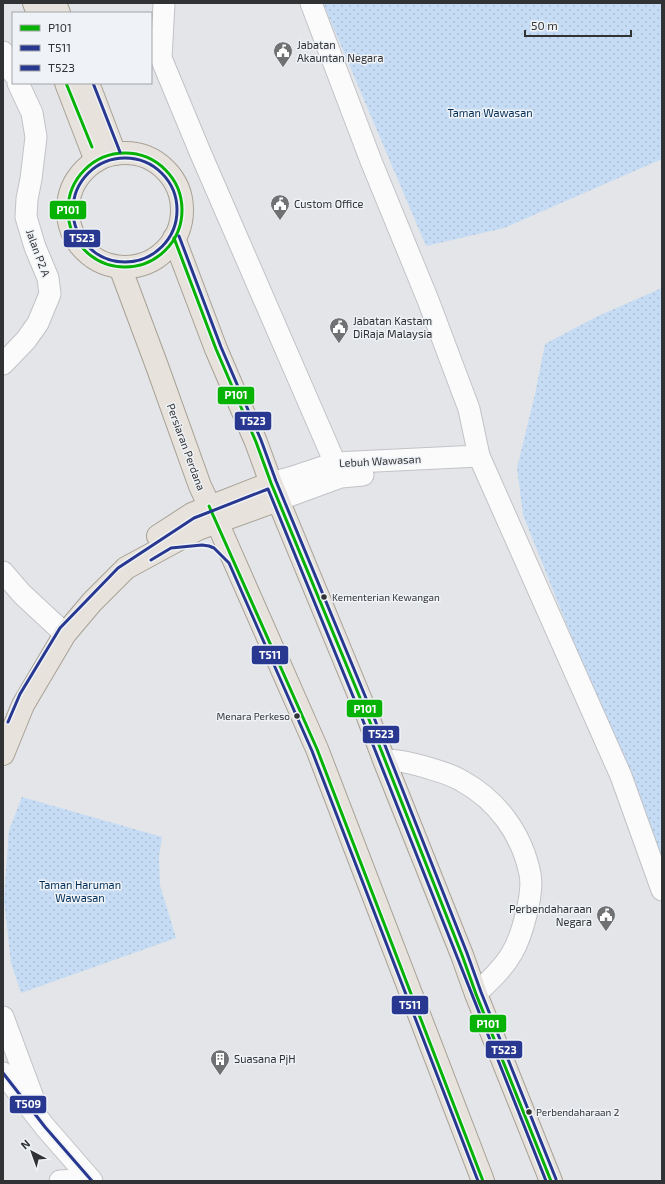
<svg xmlns="http://www.w3.org/2000/svg" width="665" height="1184" viewBox="0 0 665 1184" font-family="'Exo 2',sans-serif">
<style>
.park{fill:url(#park-dots)}
.lines{fill:none;stroke-linecap:round;stroke-linejoin:round}
.minor-casing{stroke:#c2c3c6;stroke-width:23}
.major-casing{stroke:#a8a196;stroke-width:24}
.minor{stroke:#fbfbfc;stroke-width:21}
.major{stroke:#e7e2db;stroke-width:22}
.bus-1-casing{stroke:#eff2f6;stroke-width:6}
.bus-2-casing{stroke:#eff2f6;stroke-width:6}
.bus-3-casing{stroke:#eff2f6;stroke-width:6}
.bus-4-casing{stroke:#eff2f6;stroke-width:6}
.bus-1{stroke:#06b304;stroke-width:3}
.bus-2{stroke:#283890;stroke-width:3}
.bus-3{stroke:#283890;stroke-width:3}
.bus-4{stroke:#283890;stroke-width:3}
.bus-dot{fill:#313234;stroke:#eff2f6;stroke-width:1.5}
.labels{text-anchor:middle;stroke-width:3;stroke-linejoin:round;paint-order:stroke}
.bus-label{font-size:10px;fill:#313234;stroke:#eff2f6;text-anchor:start}
.poi-label{font-size:11px;fill:#313234;stroke:#eff2f6;text-anchor:start}
.park-label{font-size:11px;fill:#002f59;stroke:#eff2f6}
.street-label{font-size:11px;fill:#313234;stroke:#eff2f6}
.line-badge{stroke:#eff2f6;stroke-width:1.5}
.badge-label{font-size:11px;text-anchor:middle;font-weight:bold;fill:#fff}
</style>
<defs>
<pattern id="park-dots" width="8" height="8" patternUnits="userSpaceOnUse"><rect width="8" height="8" fill="#c6dcf4"/><path d="M2 2h.1M6 6h.1" fill="none" stroke="#abbdd2" stroke-width="1.8" stroke-linecap="round"/></pattern>
</defs>
<rect width="100%" height="100%" fill="#e3e5e8"/>
<!-- park -->
<g class="park">
<polygon points="323,3 662,3 662,159 504,228 426,246"/>
<polygon points="662,288 662,863 523,515 517,468 535,394 545,344 596,317"/>
<polygon points="22,797 162,837 159,857 160,885 176,938 21,993 11,963 4,899 9,830"/>
</g>
<g class="lines">
<defs>
<g id="minor">
<polyline points="164,3 161,58 200,152 335,463"/>
<polyline points="311,3 371,161 428,300 469,409 479,456 621,776 662,890"/>
<polyline points="3,52 13,73"/>
<polyline points="3,364 26,340 38,323 50,294 48,278 35,247 26,217 27,199 31,179 36,137 32,113 18,83"/>
<polyline points="271,483 296,476 335,463 479,456"/>
<polyline points="278,500 341,477 363,475"/>
<polyline points="3,572 22,594 65,634"/>
<path d="M384 760C400 760 410 763 425 767 438 771 451 774 462 781 497 800 522 834 530 874 534 893 522 936 512 953 503 969 489 981 476 994"/>
<polyline points="3,1017 35,1103"/>
<polyline points="3,1073 45,1127 92,1181"/>
<polyline points="60,1181 90,1179"/>
</g>
<g id="major">
<polyline points="34,3 38,13"/>
<polyline points="55,3 59,13"/>
<polyline points="66,83 96,161"/>
<polyline points="88,83 115,154"/>
<circle cx="125" cy="210" r="57"/>
<polyline points="174,238 216,349 256,442 271,483 368,717 384,760 462,955 476,994 551,1181"/>
<polyline points="120,267 157,366 200,486 217,522 317,749 483,1181"/>
<polyline points="158,536 192,514 271,483"/>
<polyline points="3,754 23,705 65,634 92,602 126,568 198,529 278,500"/>
</g>
</defs>
<!-- minor casing -->
<use href="#minor" class="minor-casing"/>
<!-- major casing -->
<use href="#major" class="major-casing"/>
<!-- minor -->
<use href="#minor" class="minor"/>
<!-- major -->
<use href="#major" class="major"/>
<defs>
<g id="bus-1">
<polyline points="66,83 92,147"/>
<circle cx="125" cy="210" r="57"/>
<polyline points="174,238 216,349 256,442 271,483 368,717 462,955 476,994 551,1181"/>
<polyline points="209,506 317,749 483,1181"/>
</g>
<g id="bus-2">
<polyline points="151,560 171,548 202,545 209,546 214,548 229,563 312,751 478,1181"/>
<polyline points="8,722 20,694 60,628 118,568 194,518 268,489 373,745 546,1181"/>
</g>
<g id="bus-3">
<polyline points="93,83 120,152"/>
<circle cx="125" cy="210" r="52"/>
<polyline points="179,236 221,347 261,440 276,481 373,715 467,953 481,992 556,1179"/>
</g>
<polyline id="bus-4" points="3,1073 45,1127 92,1181"/>
</defs>
<!-- bus-1 casing -->
<use href="#bus-1" class="bus-1-casing"/>
<!-- bus-2 casing -->
<use href="#bus-2" class="bus-2-casing"/>
<!-- bus-3 casing -->
<use href="#bus-3" class="bus-3-casing"/>
<!-- bus-4 casing -->
<use href="#bus-4" class="bus-4-casing"/>
<!-- bus-1 -->
<use href="#bus-1" class="bus-1"/>
<!-- bus-2 -->
<use href="#bus-2" class="bus-2"/>
<!-- bus-3 -->
<use href="#bus-3" class="bus-3"/>
<!-- bus-4 -->
<use href="#bus-4" class="bus-4"/>
</g>
<!-- icons -->
<defs>
<symbol id="civic-pin" viewBox="-11 -11 22 30"><path d="M0 17L-7.5 6A9.5 9.5 0 1 1 7.5 6Z" fill="#6f7173" stroke="#eff2f6"/><path d="M-.6-6.5H3V-4.5H.6V-3L4-1V1h2V6H-6V1h2V-1L-.6-3ZM-1.2 2.5V6h2.4V2.5Z" fill="#fff"/></symbol>
<symbol id="building-pin" viewBox="-11 -11 22 30"><path d="M0 17L-7.5 6A9.5 9.5 0 1 1 7.5 6Z" fill="#6f7173" stroke="#eff2f6"/><path d="M-4-6H4V6H1V3H-1V6H-4ZM-2.5-4.3h1.7v1.8h-1.7ZM.8-4.3h1.7v1.8H.8ZM-2.5-1h1.7V.8h-1.7ZM.8-1h1.7V.8H.8Z" fill="#fff"/></symbol>
</defs>
<g fill-rule="evenodd">
<use href="#civic-pin" x="272" y="40" width="22" height="30"/>
<use href="#civic-pin" x="269" y="193" width="22" height="30"/>
<use href="#civic-pin" x="328" y="316" width="22" height="30"/>
<use href="#civic-pin" x="595" y="904" width="22" height="30"/>
<use href="#building-pin" x="209" y="1048" width="22" height="30"/>
</g>
<!-- markers -->
<g class="bus-dot">
<circle cx="324" cy="597" r="3.5"/>
<circle cx="297" cy="716" r="3.5"/>
<circle cx="529" cy="1112" r="3.5"/>
</g>
<g class="labels">
<!-- bus labels -->
<g class="bus-label">
<text x="332" y="601">Kementerian Kewangan</text>
<text x="290" y="720" text-anchor="end">Menara Perkeso</text>
<text x="536" y="1116">Perbendaharaan 2</text>
</g>
<!-- poi labels -->
<g class="poi-label">
<text x="297" y="49">Jabatan<tspan x="297" dy="13">Akauntan Negara</tspan></text>
<text x="294" y="208">Custom Office</text>
<text x="353" y="325">Jabatan Kastam<tspan x="353" dy="13">DiRaja Malaysia</tspan></text>
<text x="592" y="913" text-anchor="end">Perbendaharaan<tspan x="592" dy="13">Negara</tspan></text>
<text x="234" y="1063">Suasana PjH</text>
</g>
<!-- park labels -->
<g class="park-label">
<text x="490" y="117">Taman Wawasan</text>
<text x="80" y="889">Taman Haruman<tspan x="80" dy="13">Wawasan</tspan></text>
</g>
<!-- street labels -->
<g class="street-label">
<text transform="translate(38 253) rotate(70)" y="4">Jalan P2 A</text>
<text transform="translate(186 447) rotate(70)" y="4">Persiaran Perdana</text>
<text transform="translate(380 461) rotate(-3)" y="4">Lebuh Wawasan</text>
</g>
</g>
<g class="line-badge">
<rect x="49" y="200" width="38" height="20" rx="4" fill="#06b304"/>
<rect x="63" y="229" width="38" height="19" rx="4" fill="#283890"/>
<rect x="217" y="386" width="38" height="19" rx="4" fill="#06b304"/>
<rect x="234" y="411" width="38" height="20" rx="4" fill="#283890"/>
<rect x="251" y="645" width="38" height="20" rx="4" fill="#283890"/>
<rect x="346" y="699" width="37" height="19" rx="4" fill="#06b304"/>
<rect x="362" y="725" width="38" height="19" rx="4" fill="#283890"/>
<rect x="391" y="995" width="38" height="20" rx="4" fill="#283890"/>
<rect x="469" y="1014" width="38" height="19" rx="4" fill="#06b304"/>
<rect x="485" y="1040" width="38" height="19" rx="4" fill="#283890"/>
<rect x="9" y="1095" width="38" height="19" rx="4" fill="#283890"/>
</g>
<g class="badge-label">
<text x="68" y="214">P101</text>
<text x="82" y="242">T523</text>
<text x="236" y="399">P101</text>
<text x="253" y="425">T523</text>
<text x="270" y="659">T511</text>
<text x="365" y="713">P101</text>
<text x="381" y="738">T523</text>
<text x="410" y="1009">T511</text>
<text x="488" y="1028">P101</text>
<text x="504" y="1054">T523</text>
<text x="28" y="1108">T509</text>
</g>
<!-- border -->
<rect width="665" height="1184" fill="none" stroke="#313234" stroke-width="8"/>
<!-- legend -->
<rect x="12" y="12" width="140" height="72" fill="#eff2f6" stroke="#a3a5a8"/>
<rect x="20" y="25" width="20" height="6" fill="#06b304" stroke="#a3a5a8"/>
<text x="48" y="32" font-size="12" fill="#313234">P101</text>
<rect x="20" y="45" width="20" height="6" fill="#283890" stroke="#a3a5a8"/>
<text x="48" y="52" font-size="12" fill="#313234">T511</text>
<rect x="20" y="65" width="20" height="6" fill="#283890" stroke="#a3a5a8"/>
<text x="48" y="72" font-size="12" fill="#313234">T523</text>
<!-- north arrow -->
<g transform="translate(32 1152) rotate(319)" stroke="#eff2f6" stroke-width="3" paint-order="stroke">
<path d="M0-3L7 15L0 10L-7 15Z" fill="#313234"/>
<text y="-6" font-size="11" font-weight="bold" text-anchor="middle" fill="#313234">N</text>
</g>
<!-- scale -->
<path d="M525 30v6h106v-6" fill="none" stroke="#313234" stroke-width="2"/>
<text x="531" y="30" font-size="12" fill="#313234" stroke="#eff2f6" stroke-width="3" paint-order="stroke">50 m</text>
</svg>
